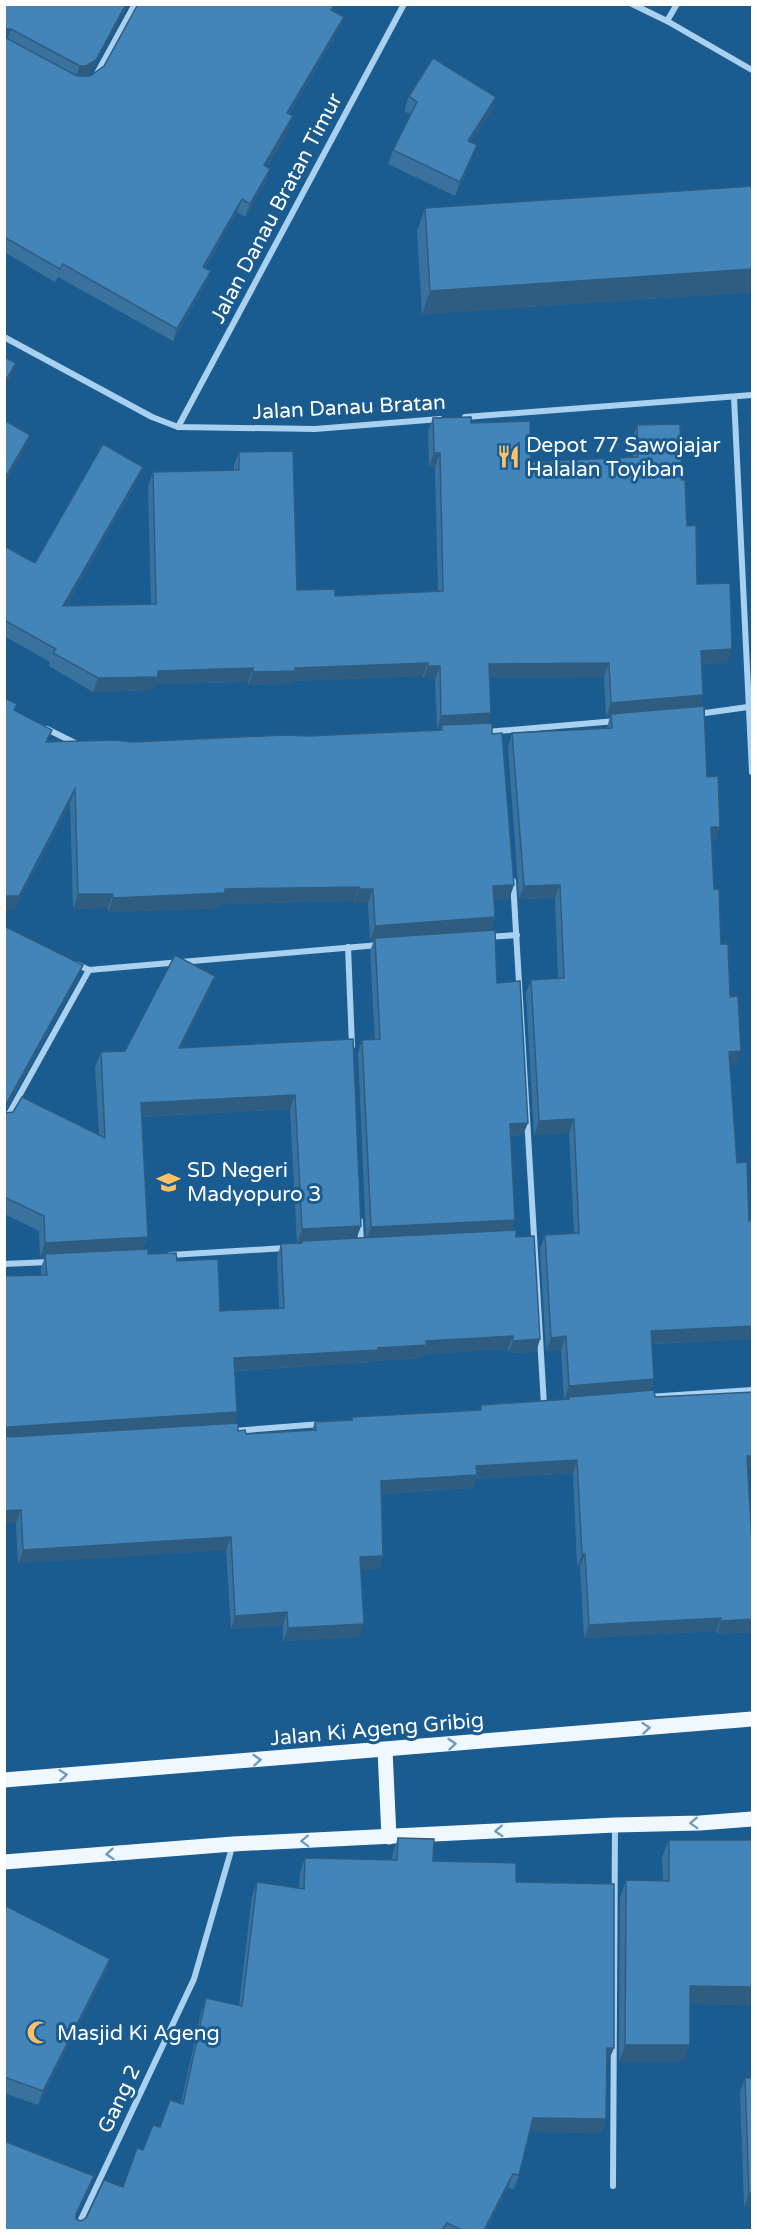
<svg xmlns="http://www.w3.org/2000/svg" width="757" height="2235" viewBox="0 0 757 2235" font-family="'Varela Round',sans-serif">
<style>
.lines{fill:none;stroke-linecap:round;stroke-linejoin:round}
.minor{stroke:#a9d0ee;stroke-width:6}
.primary{stroke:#f0f8ff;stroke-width:15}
.wall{fill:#3a729e;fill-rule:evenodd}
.shaded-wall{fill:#2f5d81}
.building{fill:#4385b8;stroke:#2f5d81;stroke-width:1.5}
.oneway{stroke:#709abc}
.labels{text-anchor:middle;stroke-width:6;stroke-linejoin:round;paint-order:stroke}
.street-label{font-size:21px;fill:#fff;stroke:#1a5b90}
.poi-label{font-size:21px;fill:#fff;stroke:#1a5b90;text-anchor:start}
</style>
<rect width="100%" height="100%" fill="#1a5b90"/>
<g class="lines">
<!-- minor -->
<g class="minor">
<polyline points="632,4 667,21 752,70"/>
<polyline points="667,21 677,4"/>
<polyline points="95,77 135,4"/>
<polyline points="4,337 152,417 178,427 315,429 440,419"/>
<polyline points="734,397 752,772"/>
<polyline points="465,417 752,395"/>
<polyline points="178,427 404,4"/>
<polyline points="698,714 748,707"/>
<polyline points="47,729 75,743"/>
<polyline points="486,732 616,721"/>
<polyline points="513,881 544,1405"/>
<polyline points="488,937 517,935"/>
<polyline points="348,947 352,1046"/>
<polyline points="76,964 89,970 379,945"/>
<polyline points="4,1123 89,970"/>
<polyline points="360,1221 361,1244"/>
<polyline points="170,1255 285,1248"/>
<polyline points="4,1264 49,1262"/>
<polyline points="648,1397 752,1390"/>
<polyline points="233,1431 321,1424"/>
<polyline points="613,2186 615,1825"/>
<polyline points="76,2230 194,1979 233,1844"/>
</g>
<!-- primary -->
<g class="primary">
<polyline points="385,1750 389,1837"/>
<polyline points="4,1780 752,1719"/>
<polyline points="4,1862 233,1844 615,1825 700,1823 752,1819"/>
</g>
</g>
<!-- wall -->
<g class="wall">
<polygon points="4,4 91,72 85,76 90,76 333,11 339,30 289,114 293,116 289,129 267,167 270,169 266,181 245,217 237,212 205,268 211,271 206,284 173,341 58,277 55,282 4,252"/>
<polygon points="409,96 491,111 471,142 472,160 455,196 388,164 393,150 411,115 404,111"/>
<polygon points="753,186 753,292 422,314 417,231 425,208"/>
<path d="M433 418 471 423 531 462 633 458 632 439 637 425 682 480 687 526 697 584 727 663 702 664 703 695 699 706 707 777 720 827 715 840H712L714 889 721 944 730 997 736 1065H730L737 1163 749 1221 753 1220V1339L652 1344 654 1379 650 1391 655 1397 753 1392V1467L752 1469H747L753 1560V1632L717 1634 716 1631 584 1638 580 1566 577 1567 573 1473 476 1479 472 1488 382 1494 383 1556 379 1569H360L359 1637 283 1641V1625L231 1629 226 1550 18 1563 16 1523H4V1276L41 1275V1267L45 1257H40L39 1231 4 1214V926L78 979 5 1110 6 1113 99 1135 95 1067 101 1052 125 1051 210 990 181 1048 353 1039 361 1226 356 1238 366 1237 358 1053 362 1040H375L370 951 374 940H370L368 903H354V901L221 904 220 908 108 912V908L73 909 70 803 14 910 15 710 48 742H132L308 736 440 730 441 729H437L435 679H423V676L291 681 290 684 248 685V682L155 684 153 690 93 692 49 666 50 662 4 636V546L35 563 138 480 66 606 151 604 148 486 153 472 234 470V465L239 452 297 590 335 596 438 592 435 467H429L428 431ZM604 677 606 717 610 716 607 728 512 733 508 747 519 899 555 898 558 978 531 980 526 993 534 1135 569 1133 574 1233 545 1235 540 1248 546 1351 561 1350 564 1400 481 1405 479 1410 352 1417 351 1420 315 1422 312 1430 246 1434 238 1431 233 1423 237 1412 235 1371 374 1362V1361L422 1358 423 1354 508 1349V1353L536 1352 540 1339 516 1237 511 1230 515 1220 510 1136 523 1135 497 983 490 930 495 917 494 900H509L492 734 487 723 491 713 490 678ZM290 1109 297 1243 281 1244 277 1257 279 1308 220 1311 177 1261 148 1254 143 1249 148 1237 141 1117Z"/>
<polygon points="398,1838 433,1861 516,1882 608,2062 607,2062 606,2119 601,2133 530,2132 519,2175 514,2189 508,2188 486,2230 4,2230 94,2176 89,2190 76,2217 76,2219 81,2221 86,2218 123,2187 143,2150 160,2127 181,2103 201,2012 206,1998 239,2006 252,1896 257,1882 299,1888 300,1872 305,1858 392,1860 393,1852"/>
<polygon points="669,1840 753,1840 753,2005 690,2004 683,2062 619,2062 620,1898 626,1880 663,1881 662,1857"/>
<polygon points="4,1905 110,1959 105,1973 38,2105 4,2093"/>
<polygon points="745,2078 753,2078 753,2206 744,2207 740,2092"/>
</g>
<!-- shaded-wall -->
<g class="shaded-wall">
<polygon points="126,4 129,4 91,72 81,79 75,79 80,66"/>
<polygon points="334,4 337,4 326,22 331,10"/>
<polygon points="344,17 339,30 282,125 287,113"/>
<polygon points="6,29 11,29 7,41 4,41 4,31"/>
<polygon points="496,97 491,111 463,155 468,141"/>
<polygon points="293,116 289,129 260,178 264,165"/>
<polygon points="477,145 472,160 455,196 460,182"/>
<polygon points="270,169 266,181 245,217 250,204"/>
<polygon points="242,199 237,212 198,279 203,267"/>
<polygon points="753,269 753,292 422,314 430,291"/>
<polygon points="211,271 206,284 173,341 177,329"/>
<polygon points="16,363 11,377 4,388 4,383"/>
<polygon points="30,435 26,448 4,485 4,480"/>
<polygon points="434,453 440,453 435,467 429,467"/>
<polygon points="143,467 138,480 58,620 63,606"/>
<polygon points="732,649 727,663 696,664 701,651"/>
<polygon points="428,663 423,676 291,681 290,684 248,685 253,672 295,668"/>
<polygon points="609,663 604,677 485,678 489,664"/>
<polygon points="428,666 440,666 435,679 423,679"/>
<polygon points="253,668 248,682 155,684 153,690 93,692 98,678 158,671"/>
<polygon points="703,695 698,709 611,714 610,716 606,717 611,703"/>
<polygon points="491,713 486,727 442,725 441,729 437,729 441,716"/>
<polygon points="75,789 70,803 14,910 4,910 4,896"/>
<polygon points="711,827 720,827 715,840 706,840"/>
<polygon points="514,885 509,900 488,900 493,886"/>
<polygon points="560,885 555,898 519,899 524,886"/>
<polygon points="359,887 354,901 221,904 220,908 108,912 113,898 225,889"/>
<polygon points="359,889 373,889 368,903 354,903"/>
<polygon points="78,894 113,894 108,908 73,909"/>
<polygon points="495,917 489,932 370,940 375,926"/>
<polygon points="83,965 78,979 4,1111 5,1106"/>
<polygon points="215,976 210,990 174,1063 179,1048"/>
<polygon points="741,1051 736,1065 724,1065 729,1052"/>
<polygon points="295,1095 290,1109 136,1117 141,1103"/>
<polygon points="574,1119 569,1133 534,1135 539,1121"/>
<polygon points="528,1123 523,1135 505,1136 510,1124"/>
<polygon points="515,1220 511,1232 366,1240 371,1227"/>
<polygon points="361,1226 356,1240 302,1241 301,1243 297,1243 302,1229"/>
<polygon points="148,1237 142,1251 45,1254 45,1257 40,1257 45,1243"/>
<polygon points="753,1326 753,1339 647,1344 651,1331"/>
<polygon points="513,1336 508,1349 423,1354 422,1358 374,1361 374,1362 230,1371 234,1358 378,1348 426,1341"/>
<polygon points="566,1336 561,1350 546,1351 551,1338"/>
<polygon points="540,1339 536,1352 508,1353 513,1341"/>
<polygon points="654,1379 649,1393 569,1397 569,1399 564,1400 569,1386"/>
<polygon points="237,1412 232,1425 4,1440 4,1429 8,1427"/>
<polygon points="747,1456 753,1456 753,1467 752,1469 742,1469"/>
<polygon points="577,1460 573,1473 476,1479 472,1488 376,1494 381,1481 476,1466"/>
<polygon points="21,1510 16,1523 4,1523 4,1511"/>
<polygon points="231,1537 226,1550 18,1563 23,1550"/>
<polygon points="582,1554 585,1554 580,1566 577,1567"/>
<polygon points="383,1556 379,1569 355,1570 360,1557"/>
<polygon points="287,1612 283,1625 231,1629 235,1616"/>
<polygon points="721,1618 716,1631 584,1638 589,1625"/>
<polygon points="753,1619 753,1632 717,1634 721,1621"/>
<polygon points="364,1624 359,1637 283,1641 288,1628"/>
<polygon points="110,1959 105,1973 38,2105 43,2091"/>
<polygon points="690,1986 753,1987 753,2005 683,2004"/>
<polygon points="625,2045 690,2045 683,2062 619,2062"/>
<polygon points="607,2048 614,2048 608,2062 602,2062"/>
<polygon points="533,2118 606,2119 601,2133 528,2132"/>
<polygon points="513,2174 508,2188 486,2230 484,2230"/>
<polygon points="94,2176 89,2190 71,2228 76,2214"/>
<polygon points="753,2192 753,2206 744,2207 749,2193"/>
</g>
<!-- building -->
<g class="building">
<polygon points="4,4 126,4 96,60 86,66 80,66 11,29 6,29 4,31"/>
<polygon points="138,4 334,4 331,10 344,17 287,113 293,116 264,165 270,169 250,204 242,199 203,267 211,271 177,329 63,264 60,269 4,237 4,34 6,38 77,76 90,76 104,66"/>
<polygon points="433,58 496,97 468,141 477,145 460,182 393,150 417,102 409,96"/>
<polygon points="753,186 753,269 430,291 425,208"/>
<polygon points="4,357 16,363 4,383"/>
<polygon points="471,417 471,423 530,421 531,462 638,457 637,425 680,424 682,480 685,480 687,526 696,525 697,584 730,583 732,649 701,651 703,695 611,703 609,663 489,664 491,713 441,716 440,666 428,666 428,663 295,668 295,671 253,672 253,668 158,671 158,677 98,678 53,653 56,649 4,620 4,546 35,563 103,444 143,467 63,606 156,604 153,472 239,470 239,452 293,451 297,590 335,589 335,596 443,591 440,453 434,453 433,418"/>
<polygon points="4,420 30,435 4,480"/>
<polygon points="4,698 17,704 14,710 52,730 46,742 115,740 132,742 284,735 308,736 442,730 442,725 492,723 492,734 502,733 514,885 493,886 495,917 375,926 373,889 359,889 359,887 225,889 225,893 113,898 113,894 78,894 75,789 19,896 4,896"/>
<polygon points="704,706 707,777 718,776 720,827 711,827 714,889 719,889 721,944 728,944 730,997 738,996 741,1051 729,1052 737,1163 747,1162 749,1221 753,1220 753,1326 651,1331 654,1379 569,1386 566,1336 551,1338 545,1235 579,1233 574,1119 539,1121 531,980 564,978 560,885 524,886 512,733 612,728 611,714"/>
<polygon points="4,926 83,965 5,1106 6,1113 13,1112 22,1097 105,1138 101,1052 125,1051 175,955 215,976 179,1048 353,1039 361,1226 302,1229 295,1095 141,1103 148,1237 45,1243 44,1216 4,1197"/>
<polygon points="495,930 497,983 520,981 528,1123 510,1124 515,1220 371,1227 362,1040 380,1039 375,938"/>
<polygon points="516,1230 516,1237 534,1236 540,1339 513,1341 513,1336 426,1341 427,1345 378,1348 378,1350 234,1358 237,1412 8,1427 4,1429 4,1276 47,1275 45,1254 148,1249 148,1254 176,1253 177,1261 218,1259 220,1311 284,1308 281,1244 302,1243 302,1241"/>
<polygon points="654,1390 655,1397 753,1392 753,1456 747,1456 753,1560 753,1619 721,1621 721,1618 589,1625 585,1554 582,1554 577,1460 476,1466 477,1475 381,1481 383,1556 360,1557 364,1624 288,1628 287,1612 235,1616 231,1537 23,1550 21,1510 4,1511 4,1435 9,1437 238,1423 238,1431 245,1430 246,1434 316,1430 315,1422 352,1420 352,1417 481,1410 481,1405 569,1399 569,1397"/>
<polygon points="398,1838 434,1839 433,1861 516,1863 516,1882 614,1884 614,2048 607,2048 606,2119 533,2118 519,2175 513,2174 484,2230 462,2230 447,2223 442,2230 4,2230 4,2141 94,2176 76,2214 76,2219 81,2221 86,2218 104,2180 123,2187 137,2148 143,2150 153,2125 160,2127 170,2100 183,2104 206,1998 242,2006 257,1882 304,1889 305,1858 397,1860"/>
<polygon points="669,1840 753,1840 753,1987 690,1986 690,2045 625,2045 626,1880 669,1881"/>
<polygon points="4,1905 110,1959 43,2091 4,2077"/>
<polygon points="745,2078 753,2078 753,2192 749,2193"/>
</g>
<!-- one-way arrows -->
<defs><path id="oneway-chevron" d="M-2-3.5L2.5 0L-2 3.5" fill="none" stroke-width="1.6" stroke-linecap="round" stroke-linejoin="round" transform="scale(1.5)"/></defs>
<g class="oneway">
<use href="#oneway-chevron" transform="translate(646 1728) rotate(-5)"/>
<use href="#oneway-chevron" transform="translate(452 1744) rotate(-5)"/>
<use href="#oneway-chevron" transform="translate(257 1760) rotate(-5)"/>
<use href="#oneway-chevron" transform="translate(63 1775) rotate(-5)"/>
<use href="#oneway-chevron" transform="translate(694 1823) rotate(178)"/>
<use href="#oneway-chevron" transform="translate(499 1831) rotate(177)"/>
<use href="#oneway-chevron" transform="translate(305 1841) rotate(178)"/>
<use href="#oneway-chevron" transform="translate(110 1854) rotate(175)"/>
</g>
<!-- icons -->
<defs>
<symbol id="restaurant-bare" viewBox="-9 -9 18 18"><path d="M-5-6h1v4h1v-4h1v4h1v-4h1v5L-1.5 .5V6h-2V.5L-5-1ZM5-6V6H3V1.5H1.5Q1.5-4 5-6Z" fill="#ffc166" stroke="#1a5b90" stroke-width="2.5" paint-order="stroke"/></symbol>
<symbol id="school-bare" viewBox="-9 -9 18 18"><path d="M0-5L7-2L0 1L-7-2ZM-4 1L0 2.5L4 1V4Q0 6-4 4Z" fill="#ffc166" stroke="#1a5b90" stroke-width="2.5" paint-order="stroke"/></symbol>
<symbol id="mosque-bare" viewBox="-9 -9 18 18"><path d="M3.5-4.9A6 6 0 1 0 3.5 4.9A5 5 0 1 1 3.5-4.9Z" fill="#ffc166" stroke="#1a5b90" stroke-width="2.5" paint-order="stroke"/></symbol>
</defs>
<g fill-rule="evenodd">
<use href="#restaurant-bare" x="492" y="440" width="33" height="33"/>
<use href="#school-bare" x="152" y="1166" width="33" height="33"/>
<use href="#mosque-bare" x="22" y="2016" width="33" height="33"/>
</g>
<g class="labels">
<!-- street labels -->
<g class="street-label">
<text transform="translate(276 208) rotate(-62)" y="7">Jalan Danau Bratan Timur</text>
<text transform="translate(349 407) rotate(-3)" y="7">Jalan Danau Bratan</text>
<text transform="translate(377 1729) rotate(-5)" y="7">Jalan Ki Ageng Gribig</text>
<text transform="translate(119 2099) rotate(-65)" y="7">Gang 2</text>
</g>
<!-- poi labels -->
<g class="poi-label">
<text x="526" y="452">Depot 77 Sawojajar<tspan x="526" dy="24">Halalan Toyiban</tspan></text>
<text x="187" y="1177">SD Negeri<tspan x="187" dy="24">Madyopuro 3</tspan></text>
<text x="57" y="2040">Masjid Ki Ageng</text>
</g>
</g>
<!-- border -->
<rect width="757" height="2235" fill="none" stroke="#ffffff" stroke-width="12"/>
</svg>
